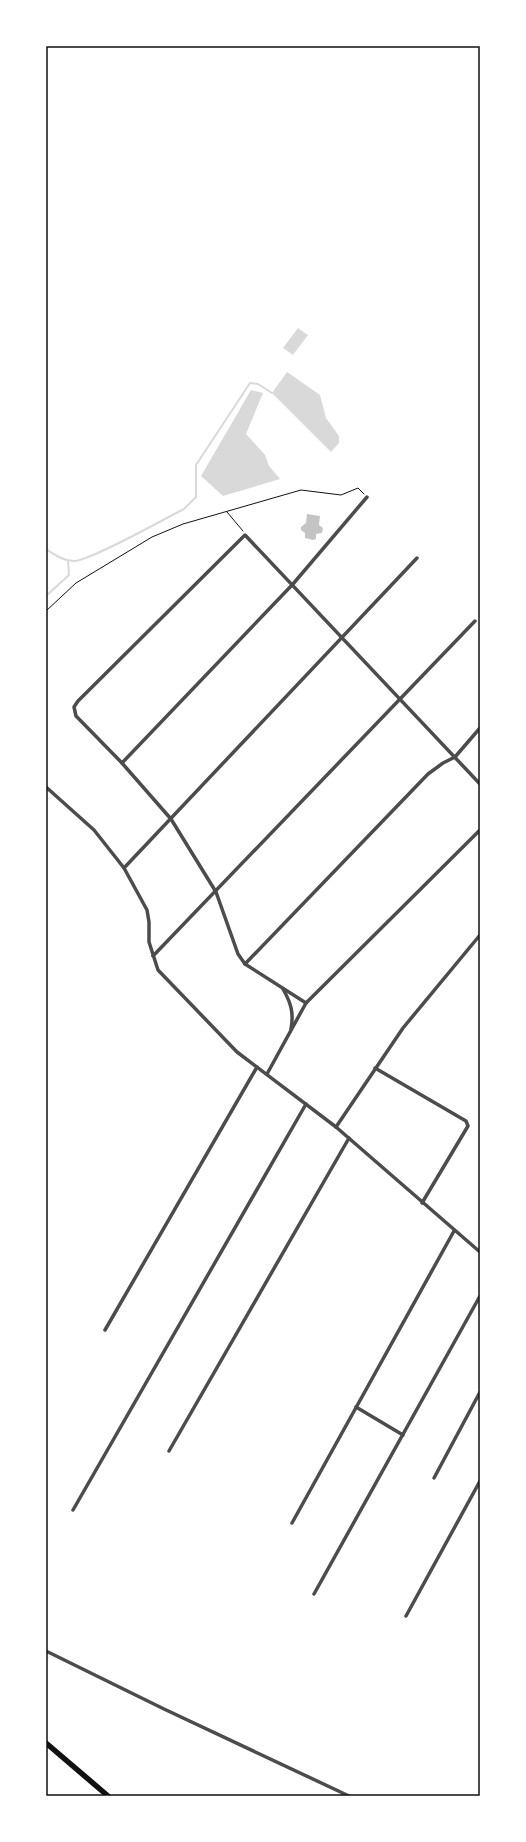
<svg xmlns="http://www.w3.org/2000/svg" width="526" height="1842" viewBox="0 0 526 1842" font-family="'Exo 2',sans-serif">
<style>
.water{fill:#d9d9d9}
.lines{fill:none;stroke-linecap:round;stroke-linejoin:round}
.stream{stroke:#d9d9d9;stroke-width:2}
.building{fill:#c4c4c4}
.path{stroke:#111;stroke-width:1}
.minor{stroke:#4c4c4c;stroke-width:3.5}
.primary{stroke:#111;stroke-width:5.5}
.neatline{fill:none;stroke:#111;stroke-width:1.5}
</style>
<rect width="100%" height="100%" fill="#fff"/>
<!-- water -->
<g class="water">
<polygon points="298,328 308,335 293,355 283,348"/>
<polygon points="287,372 320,395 326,418 339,436 339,443 331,452 272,393"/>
<polygon points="251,390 263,393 246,434 265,455 269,466 280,479 223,496 201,476"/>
</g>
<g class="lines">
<!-- stream -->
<g class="stream">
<path d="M46 549C55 555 63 561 74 561 88 562 166 518 184 509L196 497V465L250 383 258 384 272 393"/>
<polyline points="46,596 69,575 68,561"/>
</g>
</g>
<!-- building -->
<polygon class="building" points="307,514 320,516 319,525 323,528 322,533 316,534 316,539 313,540 305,538 305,533 301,530 301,527 306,523"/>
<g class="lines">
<!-- path -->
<g class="path">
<polyline points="227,512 243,531"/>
<polyline points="46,611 76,583 152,537 183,524 301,490 341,495 358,488 364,494"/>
</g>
<!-- minor -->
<g class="minor">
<polyline points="122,763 293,584 367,497"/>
<polyline points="46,787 94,830 124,868 147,910 149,922 149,942 158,970 237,1052 336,1127 480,1252"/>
<polyline points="124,868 417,558"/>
<polyline points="153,956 475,621"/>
<polyline points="245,964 428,774 443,763 455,757 480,728"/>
<path d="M283 989C291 1003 294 1013 291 1029"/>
<polyline points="306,1003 245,964 238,954 216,892 171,819 122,763 76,716 74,707 78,701 245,535 480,784"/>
<polyline points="375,1068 466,1121 468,1126 422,1203"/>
<polyline points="267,1074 306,1003 480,830"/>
<polyline points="336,1127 403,1028 480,935"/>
<polyline points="105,1330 257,1067"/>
<polyline points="356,1407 403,1435"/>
<polyline points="169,1451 349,1138"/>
<polyline points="434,1478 480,1392"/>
<polyline points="73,1510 306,1104"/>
<polyline points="292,1523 454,1231"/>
<polyline points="314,1594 480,1296"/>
<polyline points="406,1616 480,1481"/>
<polyline points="46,1651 164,1709 349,1796"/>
</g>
<!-- primary -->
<polyline class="primary" points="46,1743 108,1796"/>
</g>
<!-- border -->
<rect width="526" height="1842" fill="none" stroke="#ffffff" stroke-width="94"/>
<rect x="47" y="47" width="432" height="1748" class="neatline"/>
</svg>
